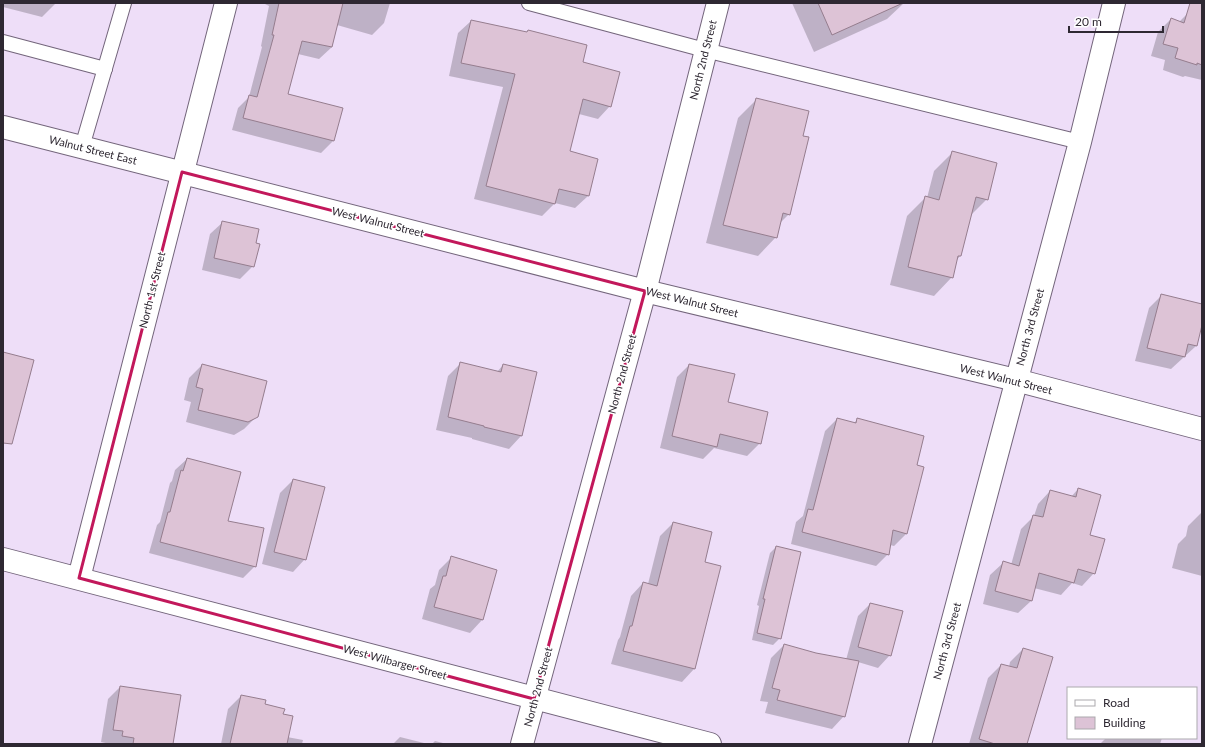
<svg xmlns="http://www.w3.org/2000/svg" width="1205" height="747" viewBox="0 0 1205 747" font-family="Lato,sans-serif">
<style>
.shadow{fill:#0003}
.building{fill:#ddc3d6;stroke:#957d8e}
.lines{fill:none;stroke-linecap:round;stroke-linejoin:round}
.service-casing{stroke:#73657b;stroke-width:16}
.minor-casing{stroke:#73657b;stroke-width:24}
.service{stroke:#fff;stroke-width:14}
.minor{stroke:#fff;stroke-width:22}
.marked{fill:none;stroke:#c2185b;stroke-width:3;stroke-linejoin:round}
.labels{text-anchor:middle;stroke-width:3;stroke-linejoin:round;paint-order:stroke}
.street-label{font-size:11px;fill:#2e2832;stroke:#fff}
</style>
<rect width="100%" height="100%" fill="#eedef8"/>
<!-- shadow -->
<g class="shadow">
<polygon points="3,3 56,3 42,17 3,7"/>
<polygon points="263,3 390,3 384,23 372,35 337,25 332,47 319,59 298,54 287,94 342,109 333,141 321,153 232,130 238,108 249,97 262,47 261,46 269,6"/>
<polygon points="792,3 904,3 887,19 814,52"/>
<polygon points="1188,13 1202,17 1202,80 1185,76 1183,77 1163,70 1165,60 1151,56 1158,32 1171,19 1179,22"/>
<polygon points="471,21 526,33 528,31 582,62 610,106 598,119 579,114 569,152 588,196 575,208 555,203 542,216 474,199 503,87 449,76 458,33"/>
<polygon points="756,100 802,136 789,214 779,224 776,237 758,256 706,243 738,118"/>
<polygon points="952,153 987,199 970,216 960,256 956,261 952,277 934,296 890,285 907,216 925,198 927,198 934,171"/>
<polygon points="223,222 255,244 253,266 240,279 202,270 210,234"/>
<polygon points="1161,296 1202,305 1202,321 1196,346 1171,369 1135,361 1149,308"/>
<polygon points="461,363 497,372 503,365 536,373 521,436 509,449 472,439 472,438 436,430 448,376"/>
<polygon points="202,365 257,416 244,429 234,435 186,422 191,402 184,400 189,378"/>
<polygon points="689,365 726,402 760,443 747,456 714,448 703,459 660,448 677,377"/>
<polygon points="837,419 853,424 858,419 916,466 906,534 894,546 890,545 888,554 876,566 791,544 796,522 803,516 825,431"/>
<polygon points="187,459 255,566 243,578 149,553 157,525 160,522 170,483 172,481 175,470"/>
<polygon points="293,480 305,559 293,572 262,564 280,493"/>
<polygon points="1078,489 1088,536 1094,573 1082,586 1072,583 1061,595 1034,588 1031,601 1018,613 983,604 990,575 1003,563 1011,565 1021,529 1034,516 1038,504 1050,491 1071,497"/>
<polygon points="1201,513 1202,513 1202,576 1172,568 1178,544 1186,536 1188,526"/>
<polygon points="673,523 703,563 720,567 694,669 682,682 611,664 618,640 620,637 631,596 643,583 648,584 660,536"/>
<polygon points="776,547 780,638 773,645 752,640 759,606 757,605 770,553"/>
<polygon points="452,557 496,570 482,620 470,633 422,619 430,589 435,585 439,570"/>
<polygon points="870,604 890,655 878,668 858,662 844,716 832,729 765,713 768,702 760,701 771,658 784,645 816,654 846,660 858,616"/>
<polygon points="1023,649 1026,744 969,744 988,678 1001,665 1009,667 1010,662"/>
<polygon points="120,687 172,744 110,744 101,742 108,699"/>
<polygon points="241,696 264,705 282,715 287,737 303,740 302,744 221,744 228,709"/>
<polygon points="400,737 428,744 393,744"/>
<polygon points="1106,738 1162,738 1160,744 1100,744"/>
<polygon points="435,741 447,744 432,744"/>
</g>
<!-- building -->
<g class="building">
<polygon points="279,3 343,3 332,47 302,41 288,94 343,108 334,141 243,118 249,95 257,97 274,35 272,35"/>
<polygon points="818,3 903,3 832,35"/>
<polygon points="1190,3 1202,3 1202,65 1197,63 1197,65 1175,58 1178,48 1163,44 1171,18 1184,23"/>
<polygon points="471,20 527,32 528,30 587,45 583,62 620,72 611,107 583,99 570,151 598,159 589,196 559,189 555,204 486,186 515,74 461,63"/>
<polygon points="756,98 809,111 803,136 809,137 790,215 783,213 777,238 723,225"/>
<polygon points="952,151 997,163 988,200 976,197 961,256 958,256 953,278 908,267 925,196 939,200"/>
<polygon points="222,221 259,229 256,243 260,244 254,267 214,258"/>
<polygon points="1161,294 1202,304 1202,325 1197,346 1188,344 1185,357 1147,348"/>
<polygon points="3,352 34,360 12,444 3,443"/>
<polygon points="460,362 501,372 503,364 537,372 522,436 484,427 484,426 448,417"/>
<polygon points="202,364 267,381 258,417 248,422 198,410 203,389 196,387"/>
<polygon points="689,364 735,374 728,402 768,412 761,444 720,434 717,447 672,436"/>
<polygon points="837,418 856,423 857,418 924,436 917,465 924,467 907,534 893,530 889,555 802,532 808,509 813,510"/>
<polygon points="187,458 241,472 228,521 264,528 256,567 160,542 168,512 170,512 181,470 183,471"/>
<polygon points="293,479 325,487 306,560 274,552"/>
<polygon points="1078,488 1101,495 1090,535 1105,539 1095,574 1078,569 1074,583 1039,573 1032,601 995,591 1003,561 1019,566 1033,515 1043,517 1050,490 1076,497"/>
<polygon points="673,522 712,532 705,562 721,566 695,669 623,651 630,626 632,626 643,582 657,586"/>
<polygon points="776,546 801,552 781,639 757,633 765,599 763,599"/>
<polygon points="451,556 497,570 483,620 434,607 443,576 446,576"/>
<polygon points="870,603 903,611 891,656 858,647"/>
<polygon points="784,644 816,653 859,661 845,717 777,700 780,690 772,688"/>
<polygon points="1023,648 1053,657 1027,744 995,744 979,739 1001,664 1017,668"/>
<polygon points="120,686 181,695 173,744 133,744 134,738 122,736 123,731 113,730"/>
<polygon points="241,695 266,700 265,704 285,709 283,714 293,716 287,744 230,744"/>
</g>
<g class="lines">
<defs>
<g id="service">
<polyline points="529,3 705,50 1080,142"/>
<polyline points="3,42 105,69"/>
<polyline points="82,147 124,3"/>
</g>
<g id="minor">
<polyline points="3,127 645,291 1016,380 1202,429"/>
<polyline points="3,559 710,744"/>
<polyline points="79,578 226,3"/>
<polyline points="522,744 645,291 718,3"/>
<polyline points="920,744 1080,142 1114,3"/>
</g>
</defs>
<!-- service casing -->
<use href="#service" class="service-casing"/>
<!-- minor casing -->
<use href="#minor" class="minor-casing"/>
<!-- service -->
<use href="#service" class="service"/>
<!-- minor -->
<use href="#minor" class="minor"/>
</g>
<!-- marked area -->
<path class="marked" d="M182 172 645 291 534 699 79 578Z"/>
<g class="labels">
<!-- street labels -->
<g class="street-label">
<text transform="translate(703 60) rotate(-76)" y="4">North 2nd Street</text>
<text transform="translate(93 150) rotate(14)" y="4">Walnut Street East</text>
<text transform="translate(378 222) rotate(14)" y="4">West Walnut Street</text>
<text transform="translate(152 290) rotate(-76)" y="4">North 1st Street</text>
<text transform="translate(692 302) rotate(14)" y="4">West Walnut Street</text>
<text transform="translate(1030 327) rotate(-75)" y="4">North 3rd Street</text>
<text transform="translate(622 374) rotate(-75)" y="4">North 2nd Street</text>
<text transform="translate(1006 379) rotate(14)" y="4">West Walnut Street</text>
<text transform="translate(947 641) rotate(-75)" y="4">North 3rd Street</text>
<text transform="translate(395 662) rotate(15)" y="4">West Wilbarger Street</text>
<text transform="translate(538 687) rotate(-75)" y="4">North 2nd Street</text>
</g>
</g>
<!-- border -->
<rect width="1205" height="747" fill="none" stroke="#2e2832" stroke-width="8"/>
<!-- legend -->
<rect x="1067" y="687" width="130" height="52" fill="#ffffff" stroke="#aba9ad"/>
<rect x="1075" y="700" width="20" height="6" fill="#ffffff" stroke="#aba9ad"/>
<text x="1103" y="707" font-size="12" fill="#2e2832">Road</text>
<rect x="1075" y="717" width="20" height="12" fill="#ddc3d6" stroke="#aba9ad"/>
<text x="1103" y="727" font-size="12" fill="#2e2832">Building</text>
<!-- scale -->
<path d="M1069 26v6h94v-6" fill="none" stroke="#2e2832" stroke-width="2"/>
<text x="1075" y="26" font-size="12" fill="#2e2832" stroke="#ffffff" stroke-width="3" paint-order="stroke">20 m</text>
</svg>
